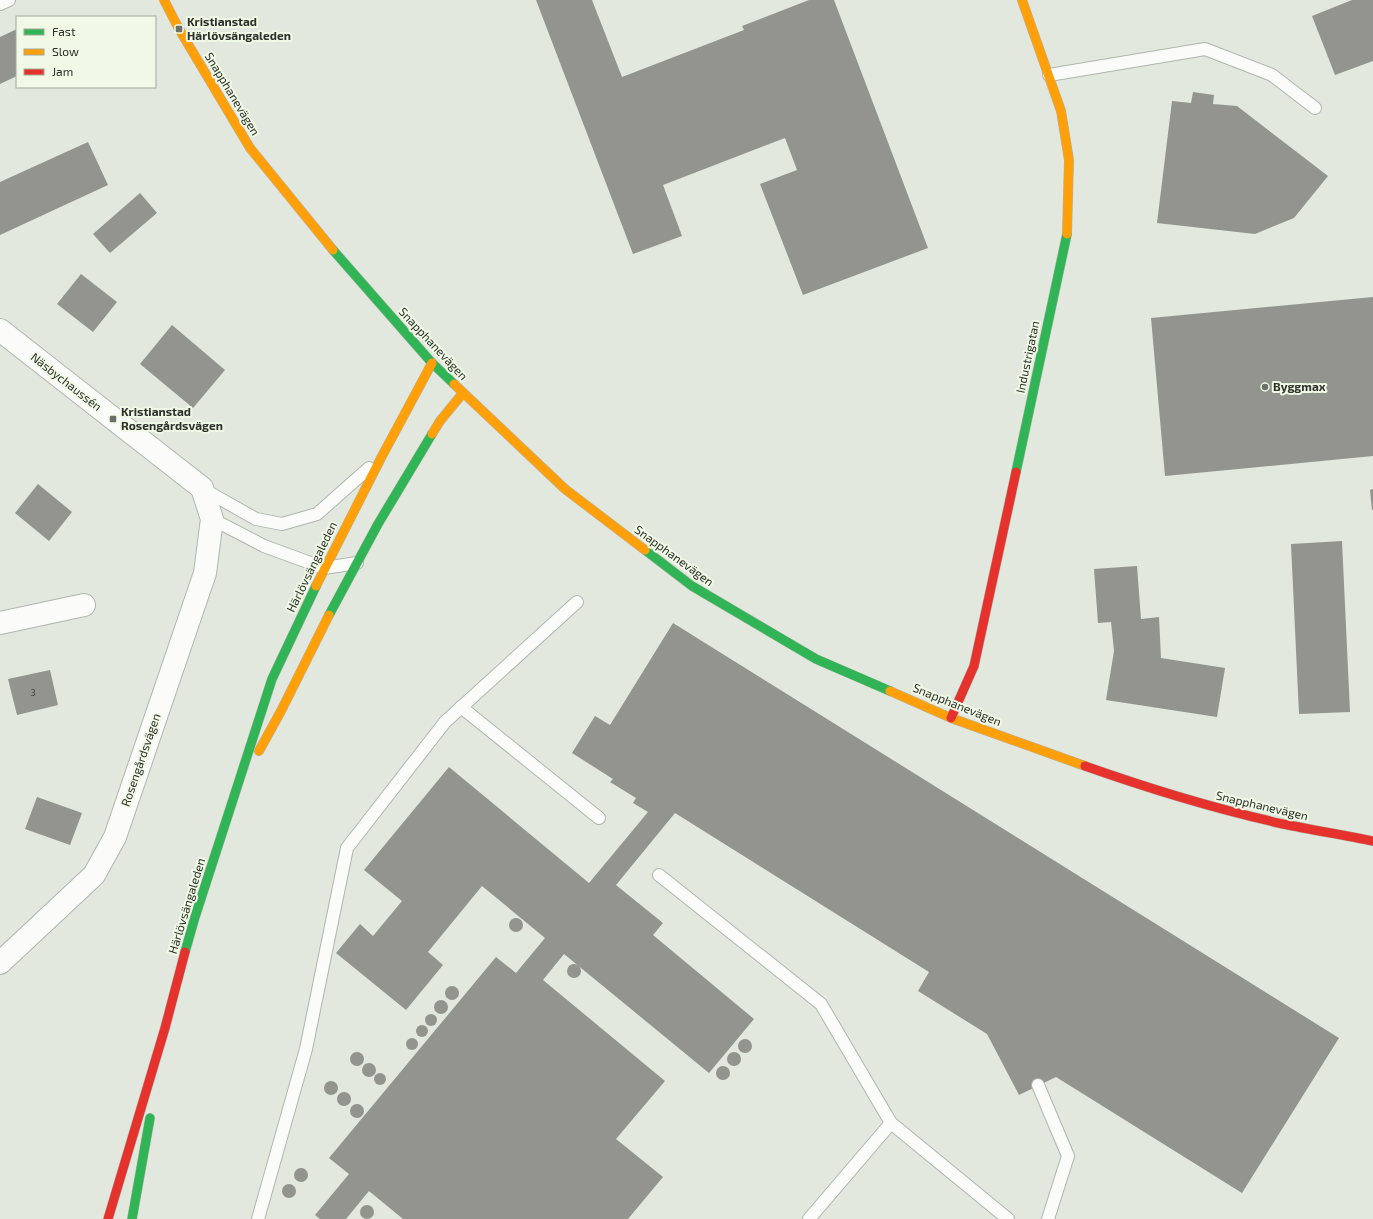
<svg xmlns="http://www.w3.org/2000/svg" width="1373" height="1219" viewBox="0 0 1373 1219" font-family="'Exo 2',sans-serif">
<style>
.building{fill:#92948d}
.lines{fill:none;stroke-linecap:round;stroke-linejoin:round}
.lane-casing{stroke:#b0b5ad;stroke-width:14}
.street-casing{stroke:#b0b5ad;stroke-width:24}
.fast-casing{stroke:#b0b5ad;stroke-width:10}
.slow-casing{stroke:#b0b5ad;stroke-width:10}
.jam-casing{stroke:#b0b5ad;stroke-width:10}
.lane{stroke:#fbfcfa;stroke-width:12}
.street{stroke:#fbfcfa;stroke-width:22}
.fast{stroke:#30b455;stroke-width:9}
.slow{stroke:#ff9f0a;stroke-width:9}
.jam{stroke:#e5322d;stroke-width:9}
.poi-dot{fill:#6c7068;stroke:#eff9e6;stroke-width:1.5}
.labels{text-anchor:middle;stroke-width:4;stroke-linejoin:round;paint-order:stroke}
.number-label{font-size:10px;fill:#464942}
.poi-label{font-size:12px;font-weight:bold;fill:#2c3029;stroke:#eff9e6;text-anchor:start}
.street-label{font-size:12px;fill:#2c3029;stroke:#eff9e6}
</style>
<rect width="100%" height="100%" fill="#e2e8dd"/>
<!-- building -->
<g class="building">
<polygon points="536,0 592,0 622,77 744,30 742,26 809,0 834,0 928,248 803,295 760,184 797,170 785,138 663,185 682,236 633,254"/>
<polygon points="1352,0 1373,0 1373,61 1335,75 1312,16"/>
<polygon points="17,29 17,76 0,84 0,37"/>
<polygon points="1193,92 1214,95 1213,104 1237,106 1328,176 1294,218 1255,234 1157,223 1172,101 1191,103"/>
<polygon points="88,142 108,185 0,235 0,182"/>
<polygon points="140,193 157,213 110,253 93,234"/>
<polygon points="81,274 117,302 93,332 57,304"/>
<polygon points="1373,297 1373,456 1165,476 1151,318"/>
<polygon points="172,325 225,370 193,408 140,364"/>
<polygon points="38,484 72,512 49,541 15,513"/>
<polygon points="1373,489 1373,510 1372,510 1370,490"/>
<polygon points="1342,541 1350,712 1299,714 1291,544"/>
<polygon points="1137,566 1141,619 1159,617 1161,658 1225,668 1217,717 1106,700 1114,651 1111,622 1098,623 1094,569"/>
<polygon points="673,623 1339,1038 1242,1193 1056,1077 1019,1095 987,1034 918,991 929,972 675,813 616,885 663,923 653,935 754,1019 709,1073 564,954 543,980 665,1081 616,1139 663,1177 628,1219 403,1219 369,1191 346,1219 320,1219 315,1215 349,1174 329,1158 496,957 516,973 545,938 482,886 428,952 443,965 406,1010 336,953 360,924 373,936 402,901 364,870 449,767 589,883 648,812 633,803 636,798 610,782 613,779 572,753 595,716 610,725"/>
<polygon points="50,670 58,705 17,715 8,679"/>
<polygon points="37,797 82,813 70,845 25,829"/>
<circle cx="516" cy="925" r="7"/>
<circle cx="574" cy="971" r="7"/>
<circle cx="452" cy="993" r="7"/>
<circle cx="441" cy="1007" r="7"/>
<circle cx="431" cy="1020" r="6"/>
<circle cx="422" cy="1031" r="6"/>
<circle cx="412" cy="1044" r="6"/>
<circle cx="745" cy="1046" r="7"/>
<circle cx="734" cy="1059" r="7"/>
<circle cx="357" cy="1059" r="7"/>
<circle cx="369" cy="1070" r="7"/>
<circle cx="723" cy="1073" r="7"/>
<circle cx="380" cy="1079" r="6"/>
<circle cx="331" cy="1088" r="7"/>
<circle cx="344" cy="1099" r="7"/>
<circle cx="357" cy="1111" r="7"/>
<circle cx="301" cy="1175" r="7"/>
<circle cx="289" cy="1191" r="7"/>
<circle cx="367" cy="1212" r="7"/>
</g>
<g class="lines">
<defs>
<g id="lane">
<polyline points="0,4 9,0"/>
<polyline points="1049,75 1205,49 1272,75 1315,108"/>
<polyline points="203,489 256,519 282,524 317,514 369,468"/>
<polyline points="212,519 264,546 324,568 357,563"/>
<polyline points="461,707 599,818"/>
<polyline points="659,875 821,1004 891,1123"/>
<polyline points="1038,1085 1068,1156 1048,1219"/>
<polyline points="258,1219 306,1049 347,848 445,722 577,602"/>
<polyline points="809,1219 891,1123 1008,1219"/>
</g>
<g id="street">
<polyline points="0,330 202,488 212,519 205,573 115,837 94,875 0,963"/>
<polyline points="0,623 84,605"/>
</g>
<g id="fast">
<polyline points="333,250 432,363 454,384"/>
<polyline points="1016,472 1067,234"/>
<polyline points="645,550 692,586 816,659 890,691"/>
<polyline points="329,615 378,524 432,434"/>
<polyline points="185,952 195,917 272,679 316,586"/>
<polyline points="132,1219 150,1118"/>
</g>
<g id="slow">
<polyline points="164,0 179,29 250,148 333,250"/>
<polyline points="1022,0 1061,111 1069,160 1067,234"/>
<polyline points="454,384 565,489 645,550"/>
<polyline points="432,434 440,421 463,393"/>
<polyline points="316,586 381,458 432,363"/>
<polyline points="890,691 951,718 1085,766"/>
<polyline points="259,751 281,711 329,615"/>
</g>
<g id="jam">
<polyline points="951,718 974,666 1016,472"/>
<path d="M1085 766C1150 789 1216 809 1283 824 1313 830 1343 835 1373 841"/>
<polyline points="108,1219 165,1028 185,952"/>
</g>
</defs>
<!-- lane casing -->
<use href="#lane" class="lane-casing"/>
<!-- street casing -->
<use href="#street" class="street-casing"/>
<!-- fast casing -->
<use href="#fast" class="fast-casing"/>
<!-- slow casing -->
<use href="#slow" class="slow-casing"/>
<!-- jam casing -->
<use href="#jam" class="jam-casing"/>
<!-- lane -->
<use href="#lane" class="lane"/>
<!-- street -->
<use href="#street" class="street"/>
<!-- fast -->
<use href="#fast" class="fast"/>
<!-- slow -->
<use href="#slow" class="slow"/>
<!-- jam -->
<use href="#jam" class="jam"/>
</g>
<!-- markers -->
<g class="poi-dot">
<rect x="175" y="25" width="8" height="8" rx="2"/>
<circle cx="1265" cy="387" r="4"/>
<rect x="109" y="415" width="8" height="8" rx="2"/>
</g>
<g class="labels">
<!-- number labels -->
<g class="number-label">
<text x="33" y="696">3</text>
</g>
<!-- poi labels -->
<g class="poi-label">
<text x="187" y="26">Kristianstad<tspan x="187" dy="14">Härlövsängaleden</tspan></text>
<text x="1273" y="391">Byggmax</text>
<text x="121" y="416">Kristianstad<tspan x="121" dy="14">Rosengårdsvägen</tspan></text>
</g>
<!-- street labels -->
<g class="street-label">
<text transform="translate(232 94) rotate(59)" y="4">Snapphanevägen</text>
<text transform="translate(433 344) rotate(47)" y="4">Snapphanevägen</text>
<text transform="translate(1028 357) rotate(-78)" y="4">Industrigatan</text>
<text transform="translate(66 382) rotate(38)" y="4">Näsbychaussén</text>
<text transform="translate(674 556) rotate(36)" y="4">Snapphanevägen</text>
<text transform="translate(312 567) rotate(-64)" y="4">Härlövsängaleden</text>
<text transform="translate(957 705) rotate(22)" y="4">Snapphanevägen</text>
<text transform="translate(141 760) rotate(-71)" y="4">Rosengårdsvägen</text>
<text transform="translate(1262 806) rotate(13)" y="4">Snapphanevägen</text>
<text transform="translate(187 906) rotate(-73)" y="4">Härlövsängaleden</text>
</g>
</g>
<!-- legend -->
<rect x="16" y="16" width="140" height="72" fill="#eff9e6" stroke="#a1a99a"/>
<rect x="24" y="29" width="20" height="6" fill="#30b455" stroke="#a1a99a"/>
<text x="52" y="36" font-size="12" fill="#2c3029">Fast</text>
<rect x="24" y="49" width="20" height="6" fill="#ff9f0a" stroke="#a1a99a"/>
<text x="52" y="56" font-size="12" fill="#2c3029">Slow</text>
<rect x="24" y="69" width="20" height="6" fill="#e5322d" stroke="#a1a99a"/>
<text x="52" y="76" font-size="12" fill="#2c3029">Jam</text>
</svg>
